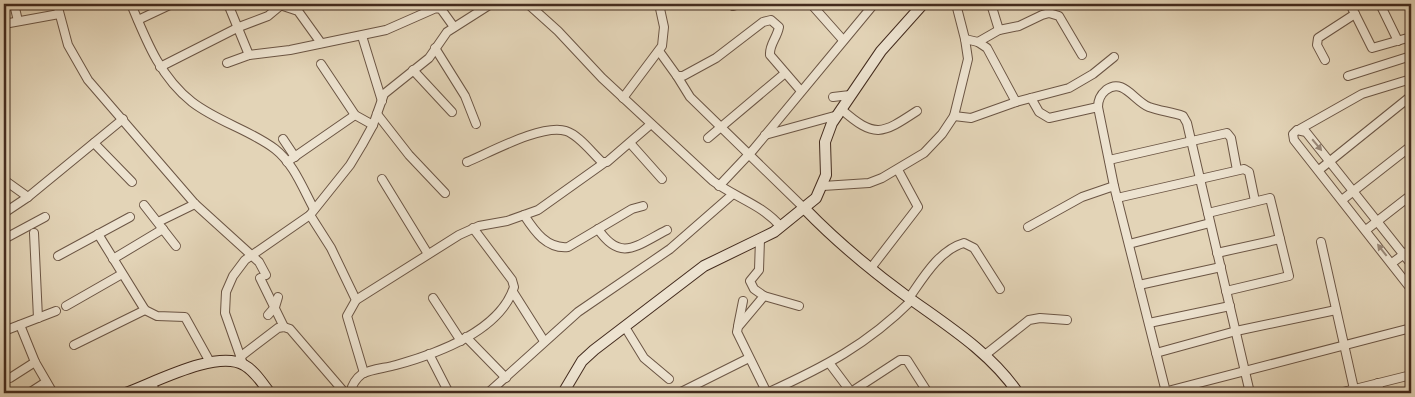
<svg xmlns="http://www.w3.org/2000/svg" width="1415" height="397" viewBox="0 0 1415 397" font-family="'Old Standard TT',serif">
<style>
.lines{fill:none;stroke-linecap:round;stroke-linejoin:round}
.street-casing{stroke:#6b5544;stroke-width:10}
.secondary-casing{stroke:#432b1e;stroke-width:12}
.street{stroke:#ede3d0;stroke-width:8}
.secondary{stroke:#ede3d0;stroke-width:10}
.oneway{fill:#988777}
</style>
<rect width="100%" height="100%" fill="#e3d4b7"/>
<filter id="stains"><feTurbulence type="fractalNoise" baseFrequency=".004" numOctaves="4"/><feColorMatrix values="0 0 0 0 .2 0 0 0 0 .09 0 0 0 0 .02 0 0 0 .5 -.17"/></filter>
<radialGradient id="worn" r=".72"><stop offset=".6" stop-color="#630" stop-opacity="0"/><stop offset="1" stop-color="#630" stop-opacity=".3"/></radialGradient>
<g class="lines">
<defs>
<g id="street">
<polyline points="14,4 18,21"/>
<polyline points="57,4 68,45 88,80 195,204 259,262 266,275"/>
<path d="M131 4C146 40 160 77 192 102 218 122 250 130 275 149 294 164 303 189 314 209"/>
<polyline points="228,4 249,55"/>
<polyline points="277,4 298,11 321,43"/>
<path d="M528 4 558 31 602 78 713 181C736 198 763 205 781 227"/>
<polyline points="730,4 733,6 739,4"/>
<polyline points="811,4 843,40"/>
<polyline points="991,4 999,30"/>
<polyline points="1350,4 1372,48 1411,37"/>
<polyline points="1380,4 1398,41"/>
<polyline points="138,20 172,4"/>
<polyline points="4,24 59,14"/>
<polyline points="362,36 382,101"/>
<polyline points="965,39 978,42 987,48 1016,102"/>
<polyline points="978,42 999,30 1019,26 1042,15 1049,13 1059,16 1082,55"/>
<polyline points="435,48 465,96 476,124"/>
<path d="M659 51 677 76H683L716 58 763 22 771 20 779 27C777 38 769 45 770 55L801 91"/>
<polyline points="1325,60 1317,45 1318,38 1355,14"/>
<polyline points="227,63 249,55 290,50 386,30 436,8 441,9 454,27"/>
<polyline points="321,64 355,115 373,125"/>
<polyline points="160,67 239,27 268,16 280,6"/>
<polyline points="413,70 452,112"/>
<polyline points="677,76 690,97 805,209"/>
<polyline points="1348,76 1411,56"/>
<polyline points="833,97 850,95"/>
<polyline points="623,98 662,46 664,27 659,4"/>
<polyline points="1031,98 1039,112 1049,118 1098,107"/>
<path d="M841 109C875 139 882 134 917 111"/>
<polyline points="377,114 409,155 445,193"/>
<polyline points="954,116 971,118 1016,102 1069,88 1093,74 1114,57"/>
<polyline points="1300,129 1362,94 1411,79"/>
<polyline points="765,135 838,115"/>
<polyline points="708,138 784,74"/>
<polyline points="283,139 295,157"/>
<polyline points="94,143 132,182"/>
<polyline points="630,143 662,179"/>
<polyline points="1109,160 1227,133 1231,138 1237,170"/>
<polyline points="287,162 355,115"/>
<path d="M467 162C489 153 543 123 566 131 579 135 592 153 602 162H607L651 124"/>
<polyline points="1319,170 1411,96"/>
<polyline points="382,179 428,254"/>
<polyline points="7,182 28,197"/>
<polyline points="719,186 753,150 874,4"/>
<polyline points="823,186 869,183 882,178 924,153 942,134 954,116 968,59 965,39 956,4"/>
<polyline points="1117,198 1244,169 1249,172 1255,201"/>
<polyline points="1342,200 1411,146"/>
<polyline points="144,205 176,246"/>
<polyline points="7,211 28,197 123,119"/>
<polyline points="1208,213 1270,198 1289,276 1226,291"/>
<polyline points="310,215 331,248 356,300 347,316 364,373"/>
<path d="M524 215C535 232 547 249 568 247L632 209 643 206"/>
<polyline points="158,222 195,204"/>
<polyline points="1028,227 1082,197 1114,186"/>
<path d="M598 229C621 263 637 245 667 230"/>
<polyline points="1366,230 1411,195"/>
<polyline points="34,233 38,318"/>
<polyline points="98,234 145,310 157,316 185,317 210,362"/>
<polyline points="4,239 45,217"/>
<polyline points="760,239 759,270 750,281 754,289 764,296 738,327 737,332 767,393"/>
<polyline points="1321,242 1354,389"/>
<polyline points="1129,244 1210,223"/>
<polyline points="1217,253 1280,239"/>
<polyline points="58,256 130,217"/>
<polyline points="113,259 163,229"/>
<polyline points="1392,263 1411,249"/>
<polyline points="1411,264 1306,132 1297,130 1293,134 1294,140 1411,289"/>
<polyline points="871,268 918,207 898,170"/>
<polyline points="260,278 284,327"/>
<polyline points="1139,285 1221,267"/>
<polyline points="513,292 544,341"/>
<polyline points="764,296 799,306"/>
<polyline points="433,298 461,341"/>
<path d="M909 298C923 278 939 250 964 243L974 248 1000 289"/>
<polyline points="356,300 459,235 479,226 507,221 538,210 604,163"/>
<polyline points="66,306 122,274"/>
<polyline points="268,315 275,307 278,297"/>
<polyline points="1149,323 1230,306"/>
<polyline points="20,325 35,362 53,393"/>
<polyline points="738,326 743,301"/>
<polyline points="625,327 644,358 669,379"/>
<polyline points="4,331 56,311"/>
<polyline points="466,337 506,378"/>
<polyline points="74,345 145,310"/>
<polyline points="1156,353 1236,331 1336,310"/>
<polyline points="429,354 449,393"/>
<polyline points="985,355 1029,320 1040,318 1067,320"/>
<polyline points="240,357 278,328 284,327 290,329 345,393"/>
<polyline points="243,364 225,313 226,292 233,276 245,260 310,215 350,165 362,145 373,125 384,94 429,58 447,32 491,4"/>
<polyline points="830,364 851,392 900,360 907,360 928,393"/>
<polyline points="10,378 35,362"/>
<polyline points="1378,383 1380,393"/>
<polyline points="151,384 157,393"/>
<path d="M1166 392 1114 186 1098 107C1098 100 1100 95 1106 90 1123 77 1134 101 1149 107 1160 111 1172 112 1183 116L1187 123 1250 393"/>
<polyline points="29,393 46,382"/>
<path d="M350 393C352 385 355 379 362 374 371 369 386 368 396 365 436 354 500 331 514 287L512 280 473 228"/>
<polyline points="488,393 578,312 670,249 733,194"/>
<polyline points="679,393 749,358"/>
<path d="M767 393C824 367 867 345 912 300"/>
<polyline points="1160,393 1411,328"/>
<polyline points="1339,393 1411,375"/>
</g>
<g id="secondary">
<path d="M805 209C837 242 872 271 909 298 948 326 991 353 1018 393"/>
<path d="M126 393C154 383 217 349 244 365 255 371 262 383 270 393"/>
<polyline points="563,393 582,361 594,350 704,266 774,232 816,198 826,175 825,142 832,123 881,51 923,4"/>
</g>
</defs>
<!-- street casing -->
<use href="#street" class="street-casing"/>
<!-- secondary casing -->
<use href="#secondary" class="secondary-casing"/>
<!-- street -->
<use href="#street" class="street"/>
<!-- secondary -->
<use href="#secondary" class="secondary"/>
</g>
<!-- one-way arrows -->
<defs><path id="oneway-solid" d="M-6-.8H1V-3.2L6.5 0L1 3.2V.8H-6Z" transform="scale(1.25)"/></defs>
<g class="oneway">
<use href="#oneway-solid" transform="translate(1317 145) rotate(50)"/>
<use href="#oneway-solid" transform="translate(1382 250) rotate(-128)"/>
</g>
<!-- margin -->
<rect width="1415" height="397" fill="none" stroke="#e3d4b7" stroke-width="20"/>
<rect x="5" y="5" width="1405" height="387" fill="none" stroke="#432b1e" stroke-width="2.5"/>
<rect x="10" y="10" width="1395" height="377" fill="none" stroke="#432b1e"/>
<rect width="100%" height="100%" filter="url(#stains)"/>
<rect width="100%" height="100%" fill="url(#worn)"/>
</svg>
